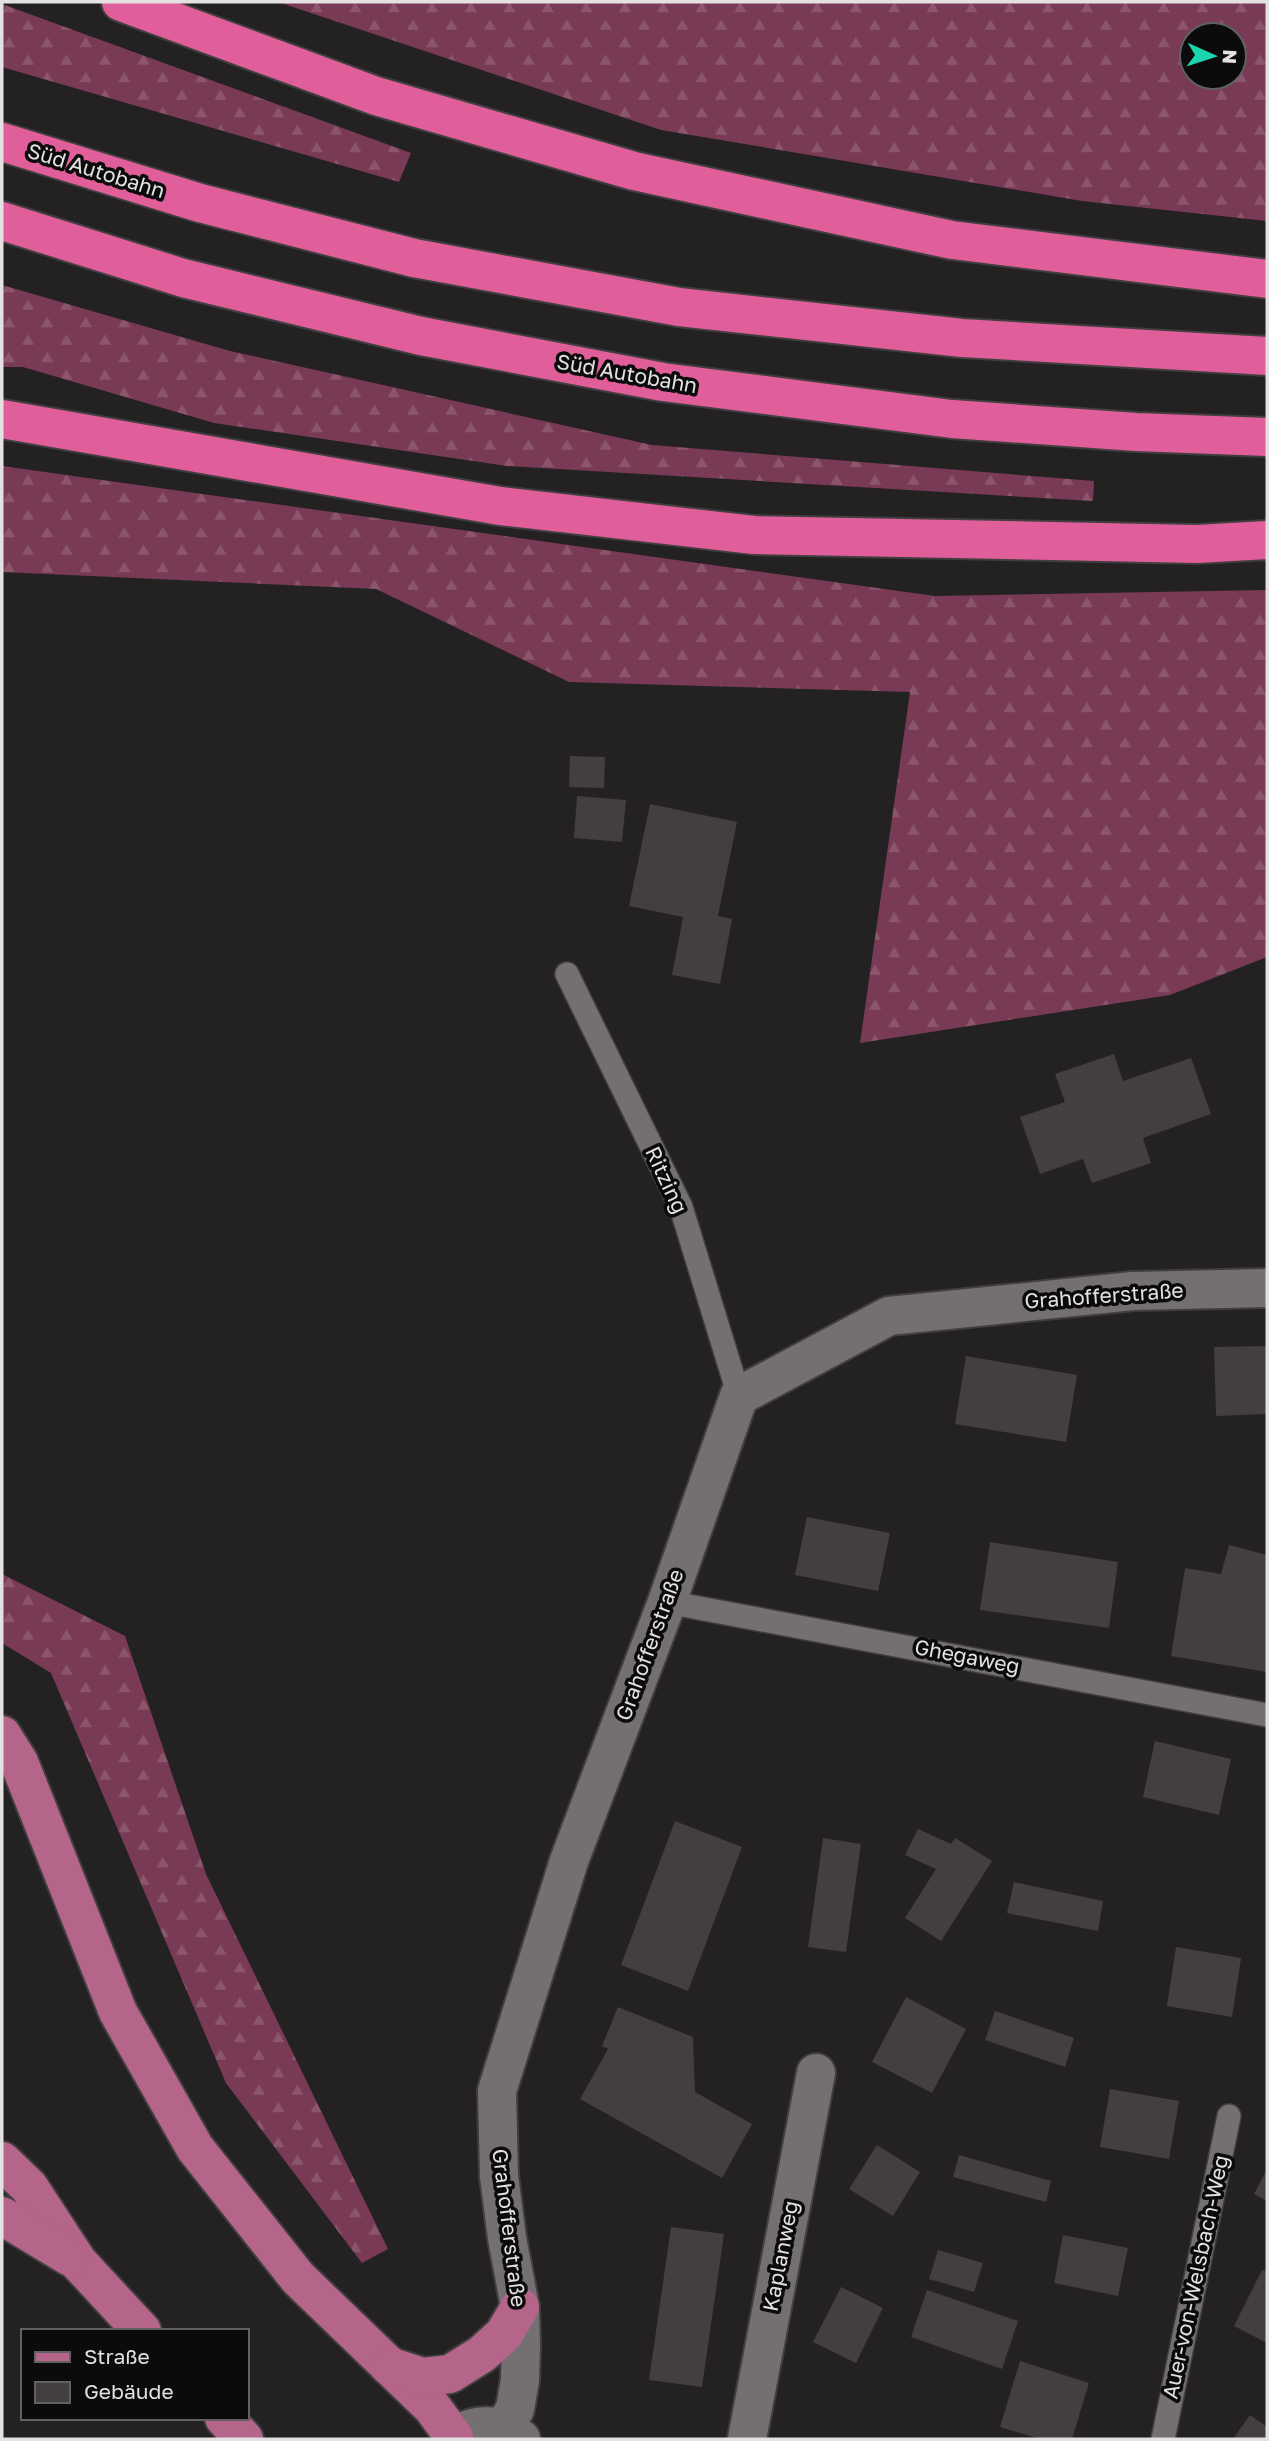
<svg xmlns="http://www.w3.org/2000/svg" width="1269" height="2441" viewBox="0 0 1269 2441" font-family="'Golos Text',sans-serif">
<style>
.forest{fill:url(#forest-firs);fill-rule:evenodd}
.building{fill:#433f41}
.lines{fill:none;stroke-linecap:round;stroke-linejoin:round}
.lane-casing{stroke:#403e3e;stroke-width:26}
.street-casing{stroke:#403e3e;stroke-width:42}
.secondary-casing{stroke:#403e3e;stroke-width:42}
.primary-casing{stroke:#403e3e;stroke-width:42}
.highway-casing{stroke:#403e3e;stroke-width:42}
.lane{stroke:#747071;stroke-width:23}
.street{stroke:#747071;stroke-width:38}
.secondary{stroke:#747071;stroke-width:38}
.primary{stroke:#b56589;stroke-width:38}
.highway{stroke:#e05e99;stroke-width:38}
.labels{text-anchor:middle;stroke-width:7;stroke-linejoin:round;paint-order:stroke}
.street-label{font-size:21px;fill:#e3e1e1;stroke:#0c0b0b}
</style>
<defs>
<pattern id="forest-firs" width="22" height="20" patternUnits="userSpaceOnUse" patternTransform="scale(1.75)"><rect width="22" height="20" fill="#783a54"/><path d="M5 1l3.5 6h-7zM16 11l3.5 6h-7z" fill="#8b566c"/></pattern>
</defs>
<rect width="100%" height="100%" fill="#242122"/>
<!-- forest -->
<g class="forest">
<path d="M278 2H1267V221L1082 201 661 130ZM1192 35H1234V77H1192Z"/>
<polygon points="2,4 411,153 399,182 2,67"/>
<polygon points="2,285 230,351 652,445 1094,481 1093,501 507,466 214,423 23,367 2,367"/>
<polygon points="2,466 935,596 1267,590 1267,957 1170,995 860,1043 910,692 569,682 376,589 2,572"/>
<polygon points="2,1574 125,1636 206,1874 388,2249 362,2263 226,2083 51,1673 2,1643"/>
</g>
<!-- building -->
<g class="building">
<polygon points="570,756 605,757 604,788 569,787"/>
<polygon points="577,796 626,800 622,842 574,838"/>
<polygon points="650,804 737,822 718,916 732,919 720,984 672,975 683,917 629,906"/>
<polygon points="1114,1054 1123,1081 1191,1058 1211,1114 1143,1138 1151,1163 1092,1183 1083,1159 1040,1174 1020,1117 1065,1102 1055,1074"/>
<polygon points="1267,1346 1267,1414 1216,1416 1214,1347"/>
<polygon points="966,1356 1077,1375 1066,1442 955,1424"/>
<polygon points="807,1517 890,1533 878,1591 795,1575"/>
<polygon points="990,1542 1118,1562 1109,1628 980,1610"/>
<polygon points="1229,1545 1267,1555 1267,1672 1171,1656 1185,1568 1221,1574"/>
<polygon points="1155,1741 1231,1759 1219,1815 1143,1797"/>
<polygon points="675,1821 742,1847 688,1991 621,1965"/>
<polygon points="918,1829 951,1844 955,1838 992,1861 941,1941 905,1918 936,1869 905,1855"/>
<polygon points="823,1838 861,1844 846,1952 808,1947"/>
<polygon points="1014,1882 1103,1901 1098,1931 1007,1913"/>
<polygon points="1176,1947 1241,1958 1232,2017 1167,2006"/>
<polygon points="906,1997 966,2029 932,2093 872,2062"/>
<polygon points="618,2007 693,2037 695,2092 752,2124 722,2178 580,2099 608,2049 602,2046"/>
<polygon points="995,2011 1074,2038 1065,2067 985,2040"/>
<polygon points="1110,2089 1179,2101 1169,2159 1100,2147"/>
<polygon points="877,2145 920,2172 893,2216 849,2189"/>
<polygon points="959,2155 1051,2181 1046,2202 953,2177"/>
<polygon points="1267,2169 1267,2201 1254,2194"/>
<polygon points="671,2227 724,2234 702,2387 649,2380"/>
<polygon points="1063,2235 1128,2248 1118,2296 1054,2283"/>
<polygon points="938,2250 983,2263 974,2292 929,2279"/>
<polygon points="1262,2270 1267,2272 1267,2343 1234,2326"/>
<polygon points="841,2287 883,2308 856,2363 813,2342"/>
<polygon points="927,2290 1018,2321 1002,2369 911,2337"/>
<polygon points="1020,2361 1089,2383 1072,2439 1040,2439 1000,2427"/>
<polygon points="1250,2415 1267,2427 1267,2439 1233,2439"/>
</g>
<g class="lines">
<defs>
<g id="lane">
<polyline points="567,974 681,1207 739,1396"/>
<polyline points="667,1602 1267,1715"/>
<polyline points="1163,2439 1229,2116"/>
</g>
<g id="street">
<polyline points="503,2429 515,2409 520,2380 521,2345 520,2307 507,2238 499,2176 497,2091 569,1861 667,1602 739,1396 889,1316 1133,1291 1267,1288"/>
<polyline points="747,2439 816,2073"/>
</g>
<path id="secondary" d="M452 2439C472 2422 501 2422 521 2439"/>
<g id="primary">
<polyline points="2,1735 19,1762 118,2012 195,2148 298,2278 432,2407 454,2437"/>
<polyline points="2,2161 29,2187 78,2262 142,2331"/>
<polyline points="2,2216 70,2257"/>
<polyline points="389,2366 423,2377 450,2374 482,2354 504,2334 520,2307"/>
<polyline points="224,2418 244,2439"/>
</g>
<g id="highway">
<polyline points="121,2 376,96 634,171 952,240 1267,279"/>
<polyline points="2,142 200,203 414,258 679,307 962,338 1267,356"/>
<polyline points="2,221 183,278 421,336 663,382 952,419 1136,432 1267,437"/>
<polyline points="2,419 500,506 754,535 1197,544 1267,540"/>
</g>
</defs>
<!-- lane casing -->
<use href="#lane" class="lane-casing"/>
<!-- street casing -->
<use href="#street" class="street-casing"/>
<!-- secondary casing -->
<use href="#secondary" class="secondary-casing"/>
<!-- primary casing -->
<use href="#primary" class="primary-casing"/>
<!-- highway casing -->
<use href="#highway" class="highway-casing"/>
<!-- lane -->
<use href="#lane" class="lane"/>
<!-- street -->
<use href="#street" class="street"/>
<!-- secondary -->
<use href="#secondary" class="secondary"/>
<!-- primary -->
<use href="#primary" class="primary"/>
<!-- highway -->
<use href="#highway" class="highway"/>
</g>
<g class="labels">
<!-- street labels -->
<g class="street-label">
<text transform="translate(96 171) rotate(17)" y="7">Süd Autobahn</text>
<text transform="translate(627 374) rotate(10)" y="7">Süd Autobahn</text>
<text transform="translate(666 1180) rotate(65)" y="7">Ritzing</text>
<text transform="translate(1104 1296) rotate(-4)" y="7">Grahofferstraße</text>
<text transform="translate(650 1645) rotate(-70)" y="7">Grahofferstraße</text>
<text transform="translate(967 1657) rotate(11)" y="7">Ghegaweg</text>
<text transform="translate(509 2228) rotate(83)" y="7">Grahofferstraße</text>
<text transform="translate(781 2256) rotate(-79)" y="7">Kaplanweg</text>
<text transform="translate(1196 2277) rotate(-78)" y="7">Auer-von-Welsbach-Weg</text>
</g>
</g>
<!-- border -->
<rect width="1269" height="2441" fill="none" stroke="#e3e1e1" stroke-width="7"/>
<!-- legend -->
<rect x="21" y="2329" width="228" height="91" fill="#0c0b0b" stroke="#626161" stroke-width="2"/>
<rect x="35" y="2352" width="35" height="10" fill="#b56589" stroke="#626161" stroke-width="2"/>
<text x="84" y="2364" font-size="21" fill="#e3e1e1">Straße</text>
<rect x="35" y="2382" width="35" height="21" fill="#433f41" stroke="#626161" stroke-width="2"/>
<text x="84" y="2399" font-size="21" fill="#e3e1e1">Gebäude</text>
<!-- north arrow -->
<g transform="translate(1213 56) rotate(93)"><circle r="33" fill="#0c0b0b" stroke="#626161" stroke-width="2"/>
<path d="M0-5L12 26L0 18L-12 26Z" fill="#1bd5b1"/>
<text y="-10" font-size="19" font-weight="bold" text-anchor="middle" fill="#e3e1e1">N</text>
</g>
</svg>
